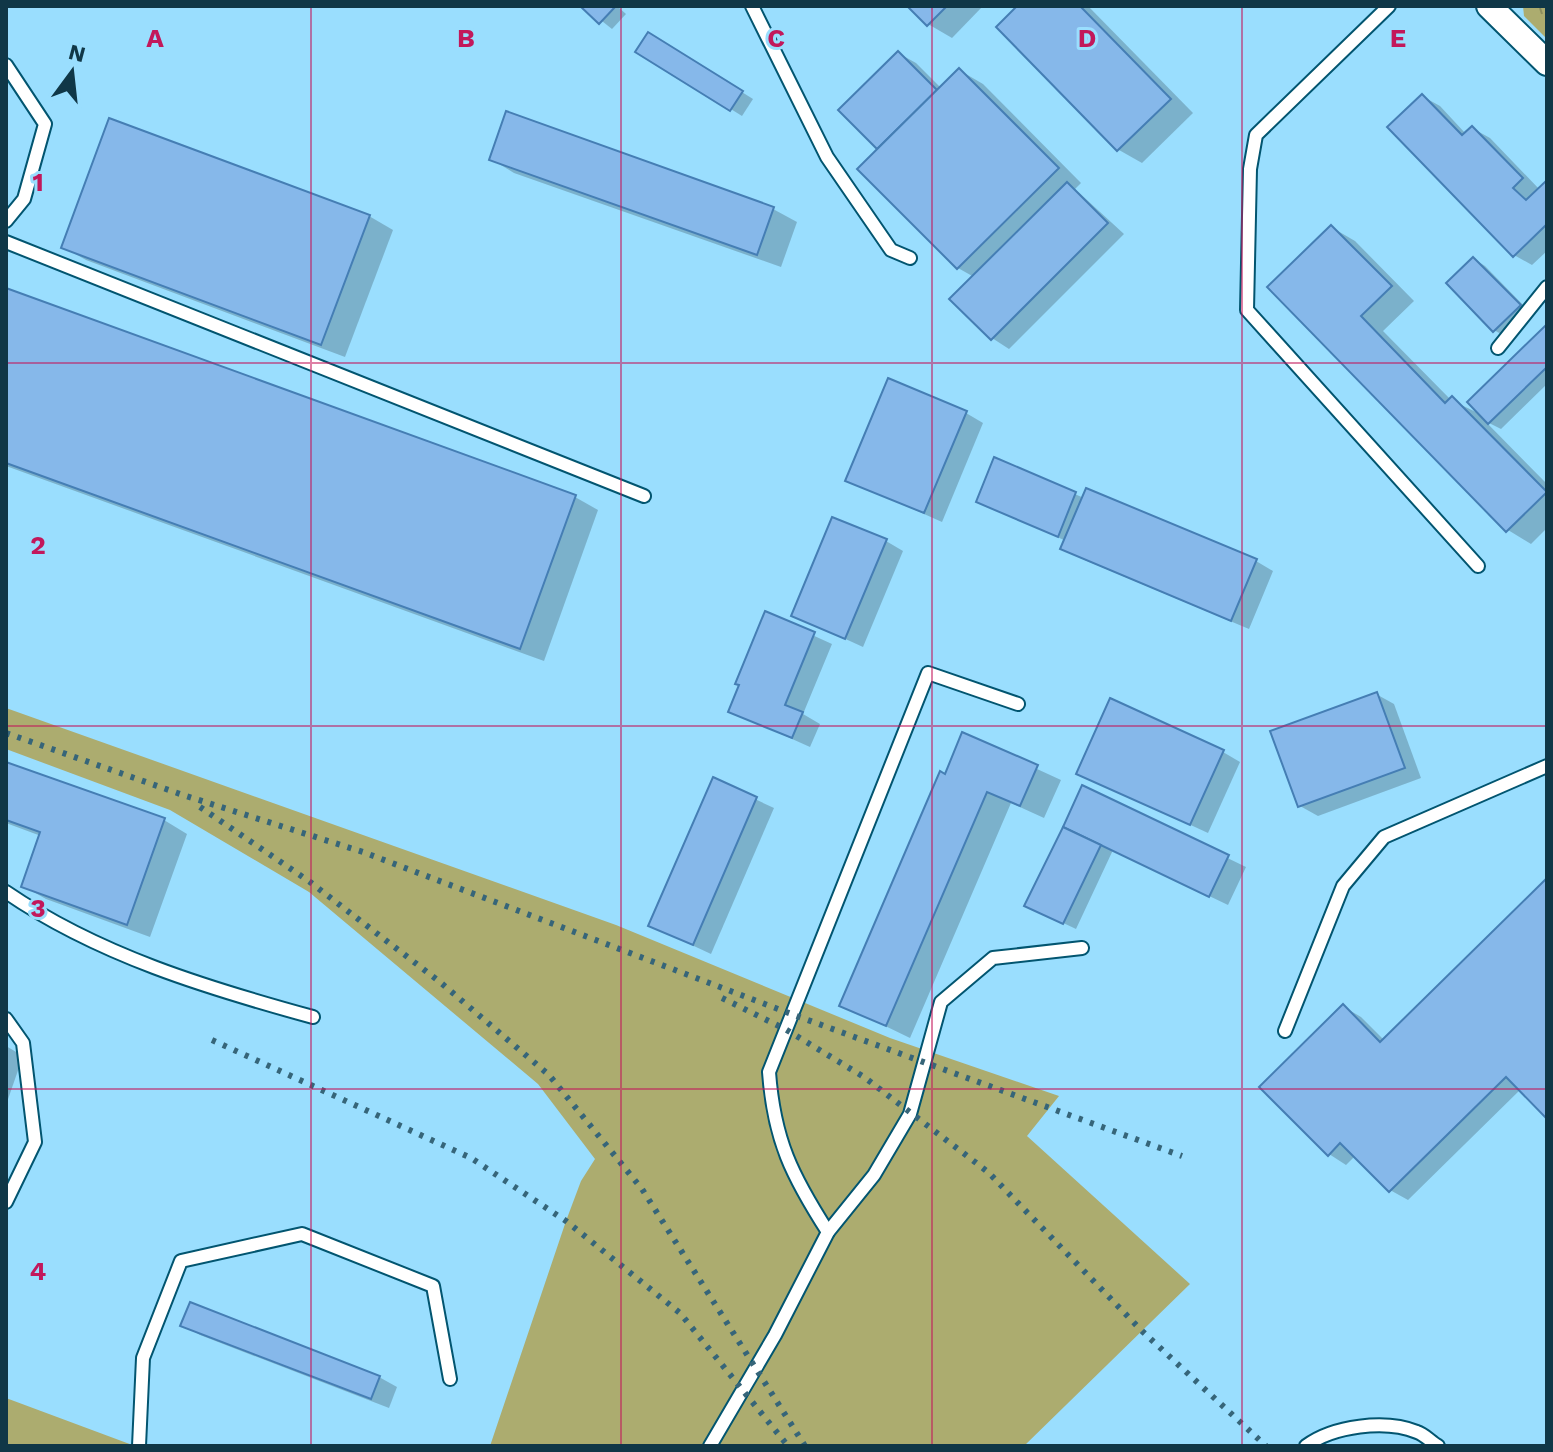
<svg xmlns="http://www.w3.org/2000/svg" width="1553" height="1452" viewBox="0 0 1553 1452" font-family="'Work Sans',sans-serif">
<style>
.green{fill:#acac6f}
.park{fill:url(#park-tufts)}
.shadow{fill:#0003}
.building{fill:#86b8ea;stroke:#457eb4;stroke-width:2}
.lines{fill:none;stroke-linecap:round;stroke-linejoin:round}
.service-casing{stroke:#025570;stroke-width:16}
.minor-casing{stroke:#025570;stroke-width:28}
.service{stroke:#fff;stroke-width:12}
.minor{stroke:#fff;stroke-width:24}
.rail{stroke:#366579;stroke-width:6;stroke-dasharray:4 8;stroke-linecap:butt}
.grid{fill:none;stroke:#c2185b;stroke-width:2;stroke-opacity:0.55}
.grid-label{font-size:26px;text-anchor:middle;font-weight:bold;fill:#c2185b;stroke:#9adefe;stroke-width:6;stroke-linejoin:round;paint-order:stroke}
</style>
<defs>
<pattern id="park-tufts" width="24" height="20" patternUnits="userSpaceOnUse" patternTransform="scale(2)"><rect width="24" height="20" fill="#acac6f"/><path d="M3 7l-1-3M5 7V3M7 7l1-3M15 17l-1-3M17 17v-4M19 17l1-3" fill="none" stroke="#8b8d5d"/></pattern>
</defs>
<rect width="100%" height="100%" fill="#9adefe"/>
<!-- green -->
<g class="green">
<polygon points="6,708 616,925 890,1038 1059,1096 1027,1136 1190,1284 1024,1446 490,1446 566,1221 581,1181 595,1159 538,1084 309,892 170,810 6,749"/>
<polygon points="6,1398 135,1446 6,1446"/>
</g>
<!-- park -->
<polygon class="park" points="1523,6 1547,6 1547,39 1524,16"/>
<!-- shadow -->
<g class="shadow">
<polygon points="583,6 617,6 626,14 612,29"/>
<polygon points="910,6 983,6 952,38 928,24"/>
<polygon points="1020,6 1088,6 1193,113 1142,163 1119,150 999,27"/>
<polygon points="660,41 753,99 742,116 638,51"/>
<polygon points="898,53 916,63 941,88 959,70 983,84 1081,183 1075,189 1124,234 1009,349 992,338 974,277 958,268 879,149 841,110"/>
<polygon points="1422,96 1440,106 1466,134 1472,128 1490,138 1540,190 1547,182 1547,251 1532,265 1514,255"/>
<polygon points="491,159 773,209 797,222 781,267 514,173"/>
<polygon points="369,216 393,230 345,357 86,260 63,247"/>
<polygon points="1331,227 1355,241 1414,301 1383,331 1451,400 1480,414 1547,327 1547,384 1501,429 1485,421 1547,484 1547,528 1531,544 1508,530 1270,287"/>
<polygon points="1474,259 1485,266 1531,313 1506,337 1494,330"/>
<polygon points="6,290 575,497 598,510 544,661 6,466"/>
<polygon points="966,413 983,423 942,522 848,480"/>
<polygon points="996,460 1084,498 1256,561 1273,571 1249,629 1080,558 1063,548 1066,541 978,501"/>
<polygon points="886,541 903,551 863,647 793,615"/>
<polygon points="766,614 832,644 803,714 820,724 810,747 730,711"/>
<polygon points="1376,694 1394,704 1421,778 1318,816 1300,806"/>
<polygon points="963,735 1061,780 1044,818 1011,803 910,1038 842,1005"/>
<polygon points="1223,752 1240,762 1208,833 1078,773"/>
<polygon points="6,764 164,820 187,834 150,937 46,899 23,886 41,836 6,823"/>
<polygon points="714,780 774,808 711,954 651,926"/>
<polygon points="1083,788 1246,867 1228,905 1113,850 1076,929 1038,911"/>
<polygon points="1547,881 1547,1116 1521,1089 1408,1200 1390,1190 1356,1155 1346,1165 1329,1154 1344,1007 1361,1017 1385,1041"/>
<polygon points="6,1046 23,1056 6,1105"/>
<polygon points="183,1325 379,1377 397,1387 389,1408 200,1335"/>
</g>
<!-- building -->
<g class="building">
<polygon points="580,6 616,6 599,24"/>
<polygon points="907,6 947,6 927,26"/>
<polygon points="1017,6 1080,6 1171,99 1117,151 996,27"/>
<polygon points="648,32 743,91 730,111 635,52"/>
<polygon points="898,51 937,90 877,149 838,110"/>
<polygon points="959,68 1059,168 957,269 857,169"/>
<polygon points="1422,94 1462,135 1472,126 1523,178 1513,188 1526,200 1547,180 1547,224 1513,257 1387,127"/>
<polygon points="506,111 774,207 757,255 489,160"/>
<polygon points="109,118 370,215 321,345 61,248"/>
<polygon points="1067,182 1108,223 991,340 949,299"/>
<polygon points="1331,225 1392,286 1361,316 1445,403 1452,396 1547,492 1506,532 1267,287"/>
<polygon points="1473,257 1521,305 1493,332 1446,283"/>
<polygon points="6,288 576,495 520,649 6,463"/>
<polygon points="1547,324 1547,367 1488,424 1467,402"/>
<polygon points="888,378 967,411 924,513 845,481"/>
<polygon points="994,457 1076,492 1058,537 976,502"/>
<polygon points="1086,488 1257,559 1231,621 1060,549"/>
<polygon points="832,517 887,539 845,639 791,616"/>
<polygon points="765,611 815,632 785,705 803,712 792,738 728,712 739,685 735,684"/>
<polygon points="1377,692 1405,768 1298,807 1270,731"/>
<polygon points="1110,698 1224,750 1190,825 1076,774"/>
<polygon points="962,732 1038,765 1020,806 987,792 886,1026 839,1006 940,771 945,774"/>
<polygon points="6,762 165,818 127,925 21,887 40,832 6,820"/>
<polygon points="713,777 757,797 693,945 648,926"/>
<polygon points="1082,785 1229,855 1209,897 1063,827"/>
<polygon points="1063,827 1101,845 1063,924 1024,906"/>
<polygon points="1547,878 1547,1119 1506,1077 1389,1192 1340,1143 1328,1156 1259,1087 1343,1004 1380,1042"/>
<polygon points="190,1302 380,1376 371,1399 180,1326"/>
</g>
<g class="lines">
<defs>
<g id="service">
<polyline points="752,6 827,157 891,250 910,258"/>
<polyline points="1389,6 1256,135 1250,169 1247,310 1478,566"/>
<polyline points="6,65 45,124 24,199 6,221"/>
<polyline points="6,242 644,496"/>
<polyline points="1498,348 1547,287"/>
<path d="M6 892C98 955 207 988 313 1017"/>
<polyline points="6,1019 23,1043 35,1142 6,1202"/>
<polyline points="1285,1031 1343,886 1384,837 1547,766"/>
<path d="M828 1232C792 1176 774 1140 769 1072L928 673 1018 704"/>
<polyline points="139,1446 143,1358 181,1261 302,1234 433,1286 450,1379"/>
<polyline points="710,1446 775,1335 828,1232 874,1175 910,1114 941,1002 993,958 1082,948"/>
<path d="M1306 1446C1333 1426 1385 1419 1417 1432 1424 1434 1431 1442 1438 1446"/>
</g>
<polyline id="minor" points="1489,6 1547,63"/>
</defs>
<!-- service casing -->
<use href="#service" class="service-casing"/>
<!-- minor casing -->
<use href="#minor" class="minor-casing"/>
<!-- service -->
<use href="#service" class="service"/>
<!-- minor -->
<use href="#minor" class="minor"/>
<!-- rail -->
<g class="rail">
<polyline points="6,733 183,795 363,852 794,1015 1182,1156"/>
<polyline points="200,807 310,882 440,982 549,1075 642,1189 805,1446"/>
<polyline points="722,998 785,1029 864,1077 988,1172 1142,1331 1266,1446"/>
<polyline points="212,1040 471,1158 566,1221 680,1313 788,1446"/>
</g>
</g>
<!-- grid -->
<path class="grid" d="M311 6V1446M621 6V1446M932 6V1446M1242 6V1446M6 363H1547M6 726H1547M6 1089H1547"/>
<g class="grid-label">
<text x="155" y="47">A</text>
<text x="466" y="47">B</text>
<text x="776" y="47">C</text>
<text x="1087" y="47">D</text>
<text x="1398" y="47">E</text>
<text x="38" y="191">1</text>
<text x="38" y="554">2</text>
<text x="38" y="917">3</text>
<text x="38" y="1280">4</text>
</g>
<!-- border -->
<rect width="1553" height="1452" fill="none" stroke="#103747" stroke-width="16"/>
<!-- north arrow -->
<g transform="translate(72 72) rotate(15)" stroke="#9adefe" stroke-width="6" paint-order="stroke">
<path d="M0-6L14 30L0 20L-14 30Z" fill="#103747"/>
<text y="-12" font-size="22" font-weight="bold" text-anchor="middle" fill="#103747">N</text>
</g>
</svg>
